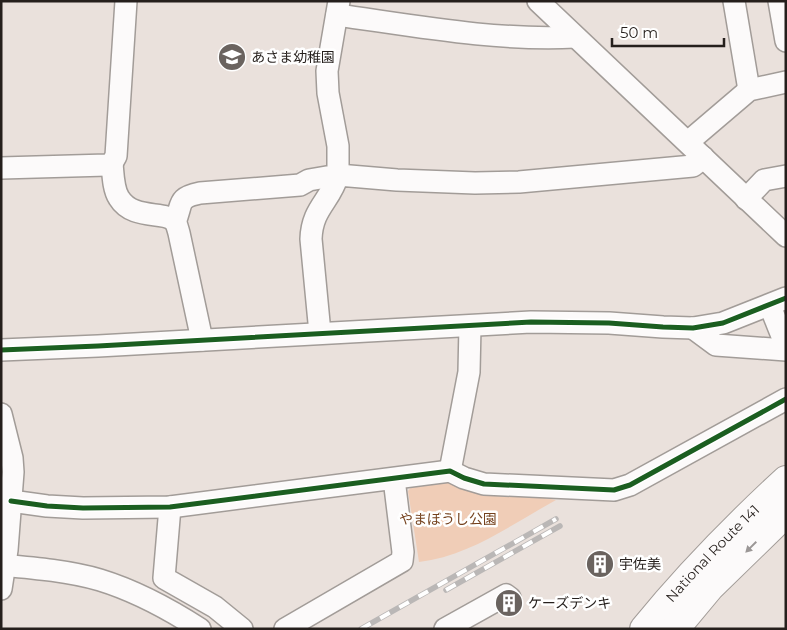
<svg xmlns="http://www.w3.org/2000/svg" width="787" height="630" viewBox="0 0 787 630" font-family="Montserrat,'Noto Sans JP',sans-serif">
<style>
.green{fill:#f0cdb7}
.lines{fill:none;stroke-linecap:round;stroke-linejoin:round}
.minor-casing{stroke:#a29c98;stroke-width:24}
.highway-casing{stroke:#a29c98;stroke-width:30}
.minor{stroke:#fcfafa;stroke-width:21}
.highway{stroke:#fcfafa;stroke-width:28}
.rail-casing{stroke:#bab7b6;stroke-width:5.5}
.rail{stroke:#fff;stroke-width:4;stroke-dasharray:11;stroke-linecap:butt}
.cycleway-casing{stroke:#fff;stroke-width:8}
.cycleway{stroke:#1b5e20;stroke-width:5}
.oneway{fill:#9b9796}
.labels{text-anchor:middle;stroke-width:5;stroke-linejoin:round;paint-order:stroke}
.poi-label{font-size:14px;fill:#251f1c;stroke:#fff;text-anchor:start}
.park-label{font-size:14px;fill:#75421e;stroke:#fff}
.street-label{font-size:14px;fill:#251f1c;stroke:#fff}
</style>
<rect width="100%" height="100%" fill="#eae1dc"/>
<!-- green -->
<path class="green" d="M446 481 468 489 527 495 556 500C512 524 470 556 419 562L408 491 413 485Z"/>
<g class="lines">
<defs>
<g id="minor">
<polyline points="538,1 786,236"/>
<polyline points="734,1 749,90"/>
<polyline points="779,1 786,41"/>
<path d="M337 15C416 26 495 41 575 37"/>
<polyline points="688,142 749,90 786,82"/>
<path d="M112 163C113 173 113 189 119 198 133 221 166 210 175 222 177 224 178 230 179 233L202 340"/>
<polyline points="1,168 107,165 112,163 116,156 126,1"/>
<polyline points="746,199 764,180 786,176"/>
<path d="M175 222C183 204 176 198 200 193L300 185 309 180 338 175V146L328 93 327 71 339 1"/>
<polyline points="770,306 786,346"/>
<polyline points="693,328 716,345 786,350"/>
<path d="M320 333 311 239C312 208 330 202 338 175L397 180 475 183 519 182 693 166 698 162 703 157"/>
<polyline points="1,350 98,346 531,322 609,323 663,327 693,328 723,323 786,298"/>
<polyline points="1,414 12,458 13,472 7,550 1,589"/>
<polyline points="450,471 469,372 470,326"/>
<polyline points="11,501 47,506 83,508 170,507 450,471 464,478 484,484 614,490 630,485 786,399"/>
<polyline points="170,507 164,578 215,607 242,629"/>
<path d="M1 565C34 568 69 571 100 580 136 591 169 609 200 629"/>
<polyline points="285,629 402,561 403,552 394,479"/>
<polyline points="445,629 506,595 510,598"/>
</g>
<g id="highway">
<path id="s1" d="M644 629C688 575 735 527 786 480"/>
<polyline points="675,629 710,587 786,513"/>
</g>
</defs>
<!-- minor casing -->
<use href="#minor" class="minor-casing"/>
<!-- highway casing -->
<use href="#highway" class="highway-casing"/>
<!-- minor -->
<use href="#minor" class="minor"/>
<!-- highway -->
<use href="#highway" class="highway"/>
<defs>
<g id="rail">
<polyline points="446,590 560,526"/>
<polyline points="361,629 556,519"/>
</g>
</defs>
<!-- rail casing -->
<use href="#rail" class="rail-casing"/>
<!-- rail -->
<use href="#rail" class="rail"/>
<defs>
<g id="cycleway">
<polyline points="1,350 98,346 531,322 609,323 663,327 693,328 723,323 786,298"/>
<polyline points="11,501 47,506 83,508 170,507 450,471 464,478 484,484 614,490 630,485 786,399"/>
</g>
</defs>
<!-- cycleway casing -->
<use href="#cycleway" class="cycleway-casing"/>
<!-- cycleway -->
<use href="#cycleway" class="cycleway"/>
</g>
<!-- one-way arrows -->
<defs><path id="oneway-solid" d="M-6-.8H1V-3.2L6.5 0L1 3.2V.8H-6Z" transform="scale(1.25)"/></defs>
<use class="oneway" href="#oneway-solid" transform="translate(751 547) rotate(135)"/>
<!-- icons -->
<defs>
<symbol id="school-disc" viewBox="-11 -11 22 22"><circle r="9.5" fill="#6a635f" stroke="#fff"/><path d="M0-5L7-2L0 1L-7-2ZM-4 1L0 2.5L4 1V4Q0 6-4 4Z" fill="#fff"/></symbol>
<symbol id="building-disc" viewBox="-11 -11 22 22"><circle r="9.5" fill="#6a635f" stroke="#fff"/><path d="M-4-6H4V6H1V3H-1V6H-4ZM-2.5-4.3h1.7v1.8h-1.7ZM.8-4.3h1.7v1.8H.8ZM-2.5-1h1.7V.8h-1.7ZM.8-1h1.7V.8H.8Z" fill="#fff"/></symbol>
</defs>
<g fill-rule="evenodd">
<use href="#school-disc" x="216" y="41" width="32" height="32"/>
<use href="#building-disc" x="584" y="548" width="32" height="32"/>
<use href="#building-disc" x="493" y="587" width="32" height="32"/>
</g>
<g class="labels">
<!-- poi labels -->
<g class="poi-label">
<text x="251" y="62">あさま幼稚園</text>
<text x="619" y="569">宇佐美</text>
<text x="528" y="608">ケーズデンキ</text>
</g>
<!-- park labels -->
<g class="park-label">
<text x="448" y="524">やまぼうし公園</text>
</g>
<!-- street labels -->
<g class="street-label">
<text dy="5" stroke="none"><textPath href="#s1" startOffset="102">National Route 141</textPath></text>
</g>
</g>
<!-- border -->
<rect width="787" height="630" fill="none" stroke="#251f1c" stroke-width="5"/>
<!-- scale -->
<path d="M612 38v8h112v-8" fill="none" stroke="#251f1c" stroke-width="2.5"/>
<text x="620" y="38" font-size="15" fill="#251f1c" stroke="#ffffff" stroke-width="4" paint-order="stroke">50 m</text>
</svg>
